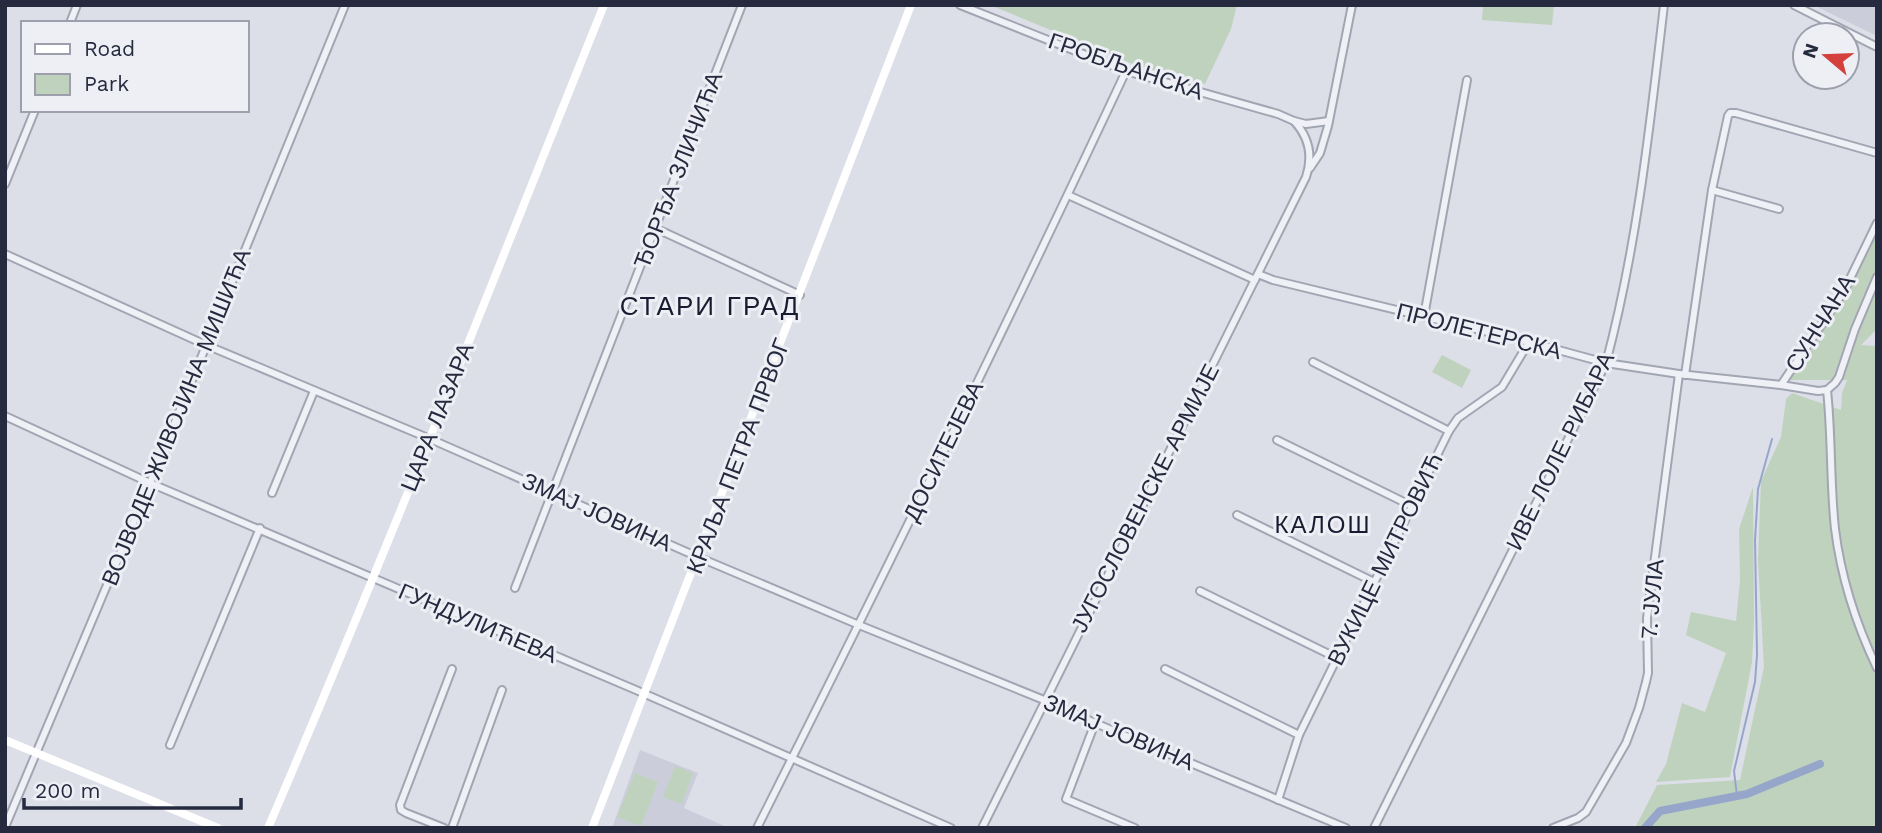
<svg xmlns="http://www.w3.org/2000/svg" width="1882" height="833" viewBox="0 0 1882 833" font-family="'Work Sans',sans-serif">
<style>
.built{fill:#cbceda}
.green{fill:#bfd2be}
.lines{fill:none;stroke-linecap:round;stroke-linejoin:round}
.stream{stroke:#96a6ca;stroke-width:2}
.canal{stroke:#96a6ca;stroke-width:8}
.street-casing{stroke:#a2a5b2;stroke-width:10}
.street{stroke:#f0f1f6;stroke-width:6}
.secondary{stroke:#fff;stroke-width:8}
.labels{text-anchor:middle;stroke-width:6;stroke-linejoin:round;paint-order:stroke}
.street-label{font-size:23px;fill:#262a3f;stroke:#edeff5}
.neighbourhood-label{font-size:24px;letter-spacing:2px;fill:#181c30;stroke:#edeff5}
.quarter-label{font-size:26px;letter-spacing:2px;fill:#181c30;stroke:#edeff5}
</style>
<rect width="100%" height="100%" fill="#dddfe8"/>
<!-- built -->
<g class="built">
<polygon points="1813,5 1877,5 1877,36"/>
<polygon points="640,750 698,773 684,808 729,828 612,828"/>
</g>
<!-- green -->
<g class="green">
<polygon points="990,5 1237,5 1231,29 1205,84 1135,65"/>
<polygon points="1483,5 1554,5 1552,25 1482,20"/>
<polygon points="1877,235 1877,329 1861,345 1877,346 1877,828 1635,828 1657,785 1740,780 1764,667 1758,561 1761,481 1781,437 1786,399 1792,393 1841,410 1842,393 1847,380 1790,380"/>
<polygon points="1442,355 1471,370 1462,388 1432,372"/>
<polygon points="1753,487 1754,620 1752,662 1730,777 1656,782 1666,764 1682,703 1705,712 1726,653 1686,635 1691,612 1736,621 1740,581 1739,529"/>
<polygon points="675,766 693,773 682,804 663,797"/>
<polygon points="635,773 658,782 641,826 617,817"/>
</g>
<g class="lines">
<!-- stream -->
<polyline class="stream" points="1737,796 1734,771 1755,682 1757,655 1755,540 1758,489 1772,439"/>
<!-- canal -->
<polyline class="canal" points="1645,828 1660,811 1747,794 1820,764"/>
<defs>
<g id="street">
<polyline points="960,5 1126,71 1278,114 1294,121 1306,124 1329,121"/>
<polyline points="1794,5 1877,47"/>
<polyline points="70,23 77,5"/>
<polyline points="1310,168 1320,153 1328,126 1352,5"/>
<polyline points="5,184 35,110"/>
<polyline points="1712,190 1779,209"/>
<polyline points="1068,195 1255,280"/>
<polyline points="655,228 800,295"/>
<polyline points="5,254 206,345 428,438 698,557 859,625 1044,700 1095,723 1346,828"/>
<polyline points="1258,274 1273,280 1529,342 1606,363 1679,374 1781,385 1818,391 1827,390"/>
<polyline points="1424,316 1467,80"/>
<polyline points="1313,362 1449,431"/>
<polyline points="1685,375 1712,190 1728,116 1730,113 1736,113 1877,153"/>
<polyline points="1781,385 1844,291 1877,223"/>
<path d="M1827 390C1832 436 1830 483 1835 529 1841 577 1856 624 1877 668"/>
<polyline points="1827,390 1835,383 1839,377 1855,329 1877,277"/>
<polyline points="5,416 150,483 636,690 951,828"/>
<polyline points="1277,440 1412,506"/>
<polyline points="272,493 314,391"/>
<polyline points="1237,515 1374,582"/>
<polyline points="515,588 742,5"/>
<polyline points="1200,591 1337,658"/>
<polyline points="1165,669 1299,735"/>
<polyline points="1095,723 1066,799 1135,828"/>
<polyline points="170,745 260,528"/>
<polyline points="1278,800 1299,735 1449,431 1458,418 1502,387 1529,342"/>
<polyline points="5,827 150,483 345,5"/>
<polyline points="444,828 406,813 401,810 400,805 452,669"/>
<polyline points="452,828 502,690"/>
<path d="M757 828C883 577 1007 325 1126 71"/>
<path d="M982 828 1306 177C1313 156 1309 137 1294 121"/>
<path d="M1374 828 1606 363C1637 247 1650 125 1664 5"/>
<polyline points="1553,828 1578,818 1586,812 1626,743 1639,708 1646,682 1648,673 1647,618 1679,374"/>
</g>
</defs>
<!-- street casing -->
<use href="#street" class="street-casing"/>
<!-- street -->
<use href="#street" class="street"/>
<!-- secondary -->
<g class="secondary">
<polyline points="5,740 218,828"/>
<path d="M268 828C385 556 493 280 604 5"/>
<polyline points="592,828 911,5"/>
</g>
</g>
<g class="labels">
<!-- street labels -->
<g class="street-label">
<text transform="translate(1126 66) rotate(19)" y="8">ГРОБЉАНСКА</text>
<text transform="translate(678 170) rotate(-69)" y="8">ЂОРЂА ЗЛИЧИЋА</text>
<text transform="translate(1820 323) rotate(-58)" y="8">СУНЧАНА</text>
<text transform="translate(1479 331) rotate(14)" y="8">ПРОЛЕТЕРСКА</text>
<text transform="translate(176 417) rotate(-68)" y="8">ВОЈВОДЕ ЖИВОЈИНА МИШИЋА</text>
<text transform="translate(437 417) rotate(-68)" y="8">ЦАРА ЛАЗАРА</text>
<text transform="translate(943 451) rotate(-64)" y="8">ДОСИТЕЈЕВА</text>
<text transform="translate(1560 451) rotate(-64)" y="8">ИВЕ ЛОЛЕ РИБАРА</text>
<text transform="translate(738 456) rotate(-69)" y="8">КРАЉА ПЕТРА ПРВОГ</text>
<text transform="translate(1145 498) rotate(-63)" y="8">ЈУГОСЛОВЕНСКЕ АРМИЈЕ</text>
<text transform="translate(597 512) rotate(24)" y="8">ЗМАЈ ЈОВИНА</text>
<text transform="translate(1385 559) rotate(-64)" y="8">ВУКИЦЕ МИТРОВИЋ</text>
<text transform="translate(1652 599) rotate(-85)" y="8">7. ЈУЛА</text>
<text transform="translate(478 623) rotate(23)" y="8">ГУНДУЛИЋЕВА</text>
<text transform="translate(1119 732) rotate(23)" y="8">ЗМАЈ ЈОВИНА</text>
</g>
<!-- neighbourhood labels -->
<g class="neighbourhood-label">
<text x="1323" y="533">КАЛОШ</text>
</g>
<!-- quarter labels -->
<g class="quarter-label">
<text x="710" y="315">СТАРИ ГРАД</text>
</g>
</g>
<!-- border -->
<rect width="1882" height="833" fill="none" stroke="#262a3f" stroke-width="14"/>
<!-- legend -->
<rect x="21" y="21" width="228" height="91" fill="#edeff5" stroke="#9da0ac" stroke-width="2"/>
<rect x="35" y="44" width="35" height="10" fill="#ffffff" stroke="#9da0ac" stroke-width="2"/>
<text x="84" y="56" font-size="21" fill="#262a3f">Road</text>
<rect x="35" y="74" width="35" height="21" fill="#bfd2be" stroke="#9da0ac" stroke-width="2"/>
<text x="84" y="91" font-size="21" fill="#262a3f">Park</text>
<!-- north arrow -->
<g transform="translate(1826 56) rotate(289)"><circle r="33" fill="#edeff5" stroke="#9da0ac" stroke-width="2"/>
<path d="M0-5L12 26L0 18L-12 26Z" fill="#d4403b"/>
<text y="-10" font-size="19" font-weight="bold" text-anchor="middle" fill="#262a3f">N</text>
</g>
<!-- scale -->
<path d="M24 798v10h217v-10" fill="none" stroke="#262a3f" stroke-width="3.5"/>
<text x="35" y="798" font-size="21" fill="#262a3f" stroke="#edeff5" stroke-width="5" paint-order="stroke">200 m</text>
</svg>
